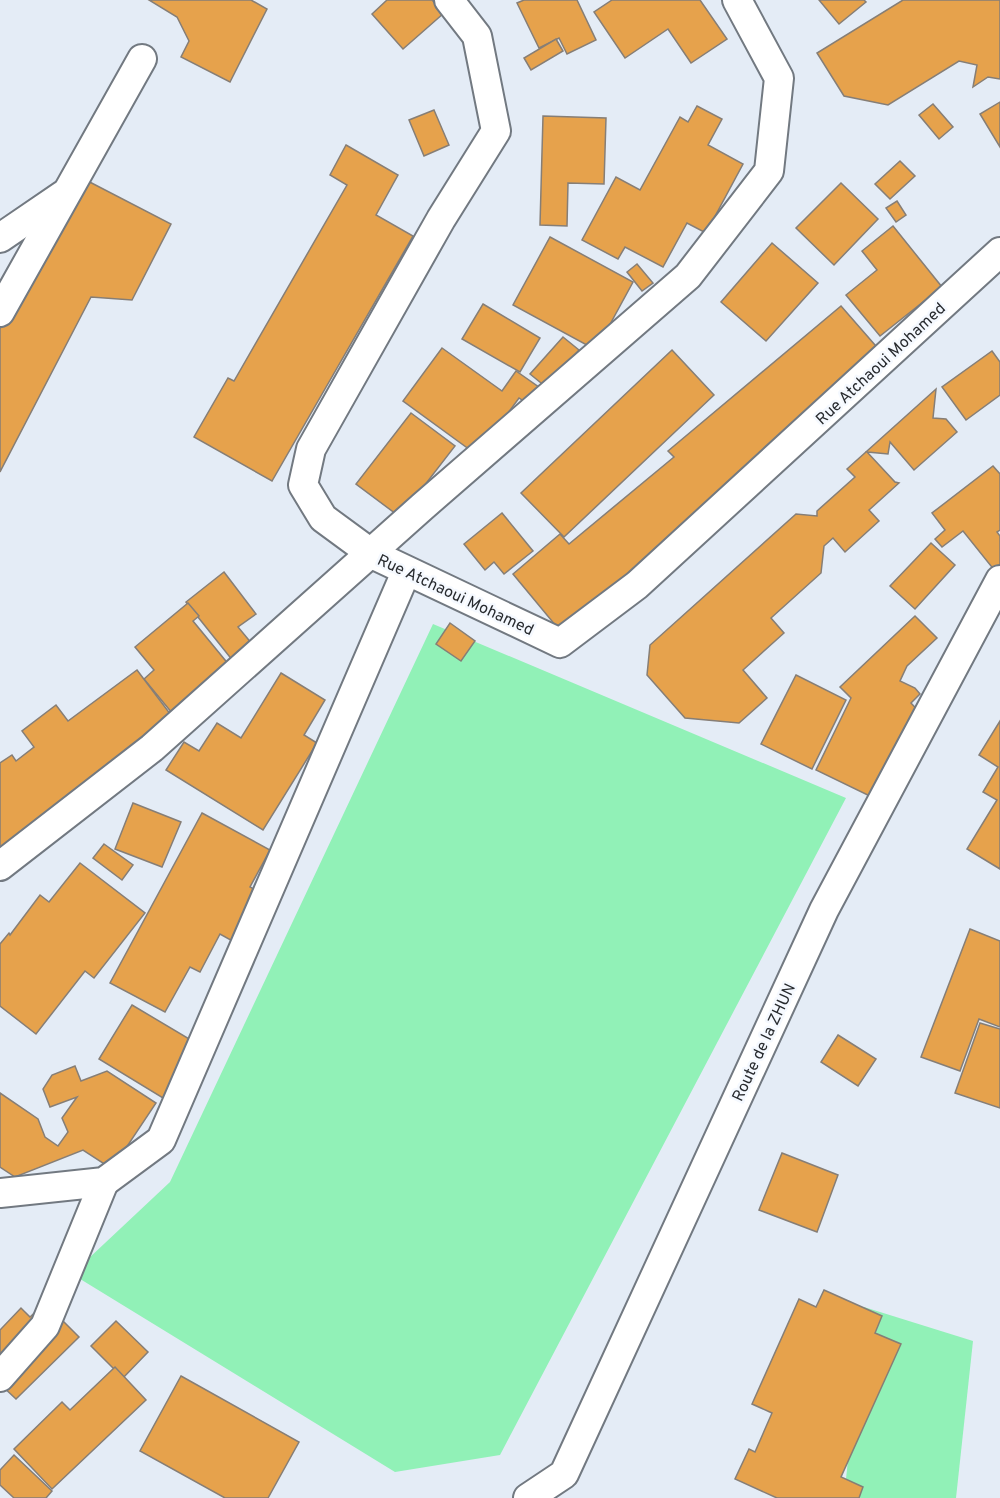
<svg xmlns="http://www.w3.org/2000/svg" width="1000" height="1498" viewBox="0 0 1000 1498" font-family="Overpass,sans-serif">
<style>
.green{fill:#91f1b7}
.building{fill:#e6a24c;stroke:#867e76;stroke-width:1.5}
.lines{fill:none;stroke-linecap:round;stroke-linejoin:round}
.minor-casing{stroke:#727981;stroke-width:32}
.minor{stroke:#fff;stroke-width:28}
.labels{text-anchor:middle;stroke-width:5;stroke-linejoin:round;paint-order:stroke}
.street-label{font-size:16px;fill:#282b2f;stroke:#f5f9ff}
</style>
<rect width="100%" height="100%" fill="#e4ecf6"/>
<!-- green -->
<g class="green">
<polygon points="433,624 846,798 500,1455 395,1472 72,1274 170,1182"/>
<polygon points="864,1307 973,1341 956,1498 844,1498"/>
</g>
<!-- building -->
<g class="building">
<polygon points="149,0 251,0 267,9 230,82 181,57 189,41 177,17"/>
<polygon points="387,0 432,0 444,13 403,49 372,14"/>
<polygon points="524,0 577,0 596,40 567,54 559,38 539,48 517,3"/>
<polygon points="612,0 700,0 727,39 691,63 668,29 625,58 594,12"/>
<polygon points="819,0 864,0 866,2 839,24"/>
<polygon points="903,0 1000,0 1000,79 988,77 973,87 977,65 959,61 888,105 844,96 817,53"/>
<polygon points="556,39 563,51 531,70 524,58"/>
<polygon points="1000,102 1000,147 980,114"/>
<polygon points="933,104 953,127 939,139 919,115"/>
<polygon points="697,106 722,119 708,145 743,164 706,233 687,223 663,267 625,247 618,259 582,240 616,177 640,190 680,117 688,122"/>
<polygon points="434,110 449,145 424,156 409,120"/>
<polygon points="543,116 606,118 604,184 568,183 567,226 540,225"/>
<polygon points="346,145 398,175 376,215 413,236 272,481 194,437 228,378 234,381 347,185 330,175"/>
<polygon points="900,161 915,176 890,199 875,184"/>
<polygon points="80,177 171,224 132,300 91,297 0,472 0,329"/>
<polygon points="841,183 878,219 834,265 796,228"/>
<polygon points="897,201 906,215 896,222 886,208"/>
<polygon points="893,226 942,287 880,336 846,295 877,270 862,251"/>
<polygon points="550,237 633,282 596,350 513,305"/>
<polygon points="772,243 818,283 766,341 721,302"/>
<polygon points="637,264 653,283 642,291 627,272"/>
<polygon points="483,304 540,338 520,372 462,339"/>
<polygon points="841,306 882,353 784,444 561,632 513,574 560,534 569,544 674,457 668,451"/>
<polygon points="563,337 579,350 546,387 530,374"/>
<polygon points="442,348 502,391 516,371 543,390 531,406 519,398 477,455 403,401"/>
<polygon points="672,350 714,395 564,537 521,493"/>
<polygon points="992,351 1000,362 1000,395 966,420 942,387"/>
<polygon points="936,389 933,418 946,419 957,432 914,470 890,442 888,454 867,452 895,482 899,483 869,510 879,521 845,552 833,538 824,546 821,573 771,618 784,633 743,670 767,698 739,723 685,718 647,675 650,645 796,514 817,516 817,511 855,477 847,469"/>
<polygon points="411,413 455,446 400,517 356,484"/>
<polygon points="993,466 1000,474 1000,530 997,532 1000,536 1000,567 995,571 963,531 942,547 935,539 945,530 932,513"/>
<polygon points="502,513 533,551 504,574 494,562 485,570 464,544"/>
<polygon points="931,543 955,565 915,609 890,586"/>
<polygon points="224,572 256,614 238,627 257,650 237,666 186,602"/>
<polygon points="188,603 199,616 193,621 234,671 177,719 144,679 154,670 135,647"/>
<polygon points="915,616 937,638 907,666 900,681 915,688 920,694 911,703 925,718 876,799 816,770 851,698 840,687"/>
<polygon points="450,623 475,641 461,661 436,644"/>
<polygon points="137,670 177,723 0,852 0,763 12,755 16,761 34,747 22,731 56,705 68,721"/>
<polygon points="281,673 325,700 304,735 317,743 263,830 166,770 184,742 199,751 217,723 241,738"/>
<polygon points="796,675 846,700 812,769 761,744"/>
<polygon points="1000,721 1000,869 967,849 997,800 983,792 998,767 979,755"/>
<polygon points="133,803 181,822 162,867 115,849"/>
<polygon points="202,813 270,850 250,887 263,894 236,943 220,934 200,972 190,967 165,1012 110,983"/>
<polygon points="104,844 133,865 122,880 93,858"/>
<polygon points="80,863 145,913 94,978 85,971 36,1034 0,1006 0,944 9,933 10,935 40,895 49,902"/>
<polygon points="970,929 1000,941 1000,1027 979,1019 960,1071 921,1057"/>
<polygon points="132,1005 196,1043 163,1098 99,1059"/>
<polygon points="980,1023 1000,1029 1000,1108 955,1093"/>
<polygon points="838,1035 876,1059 858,1086 821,1062"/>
<polygon points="75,1066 81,1081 107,1071 156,1103 112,1169 83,1150 15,1177 0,1167 0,1093 38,1119 45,1137 58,1146 68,1132 62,1118 77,1097 50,1107 43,1089 52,1075"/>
<polygon points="782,1153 838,1175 817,1232 759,1210"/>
<polygon points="824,1290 882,1316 875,1333 901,1344 841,1477 863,1487 859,1498 777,1498 735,1479 749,1449 755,1452 772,1413 752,1404 799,1299 816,1307"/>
<polygon points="45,1303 79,1337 16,1399 0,1384 0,1330 21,1308 30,1317"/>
<polygon points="116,1321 148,1352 123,1378 91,1346"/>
<polygon points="115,1367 146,1400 52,1489 14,1449 62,1402 70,1410"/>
<polygon points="181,1376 299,1442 268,1498 225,1498 140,1451"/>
<polygon points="14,1455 52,1491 46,1498 14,1498 0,1485 0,1470"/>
</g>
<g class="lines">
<defs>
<g id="minor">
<polyline points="449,0 477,36 496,131 441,219 311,449 303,485 323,518 372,554 560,643 637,585 1000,252"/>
<polyline points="0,238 63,195"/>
<polyline points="0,312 142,59"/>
<polyline points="0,866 152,748 422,507 688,276 769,171 779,78 737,0"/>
<polyline points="0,1193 104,1182 161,1140 406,572"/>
<polyline points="0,1377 45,1326 104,1182"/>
<polyline points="528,1498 564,1474 824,910 1000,580"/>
</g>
</defs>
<!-- minor casing -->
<use href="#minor" class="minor-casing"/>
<!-- minor -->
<use href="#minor" class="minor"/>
</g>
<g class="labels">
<!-- street labels -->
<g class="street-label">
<text transform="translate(880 363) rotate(-43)" y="6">Rue Atchaoui Mohamed</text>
<text transform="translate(456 594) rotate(25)" y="6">Rue Atchaoui Mohamed</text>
<text transform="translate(763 1042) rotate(-65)" y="6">Route de la ZHUN</text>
</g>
</g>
</svg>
